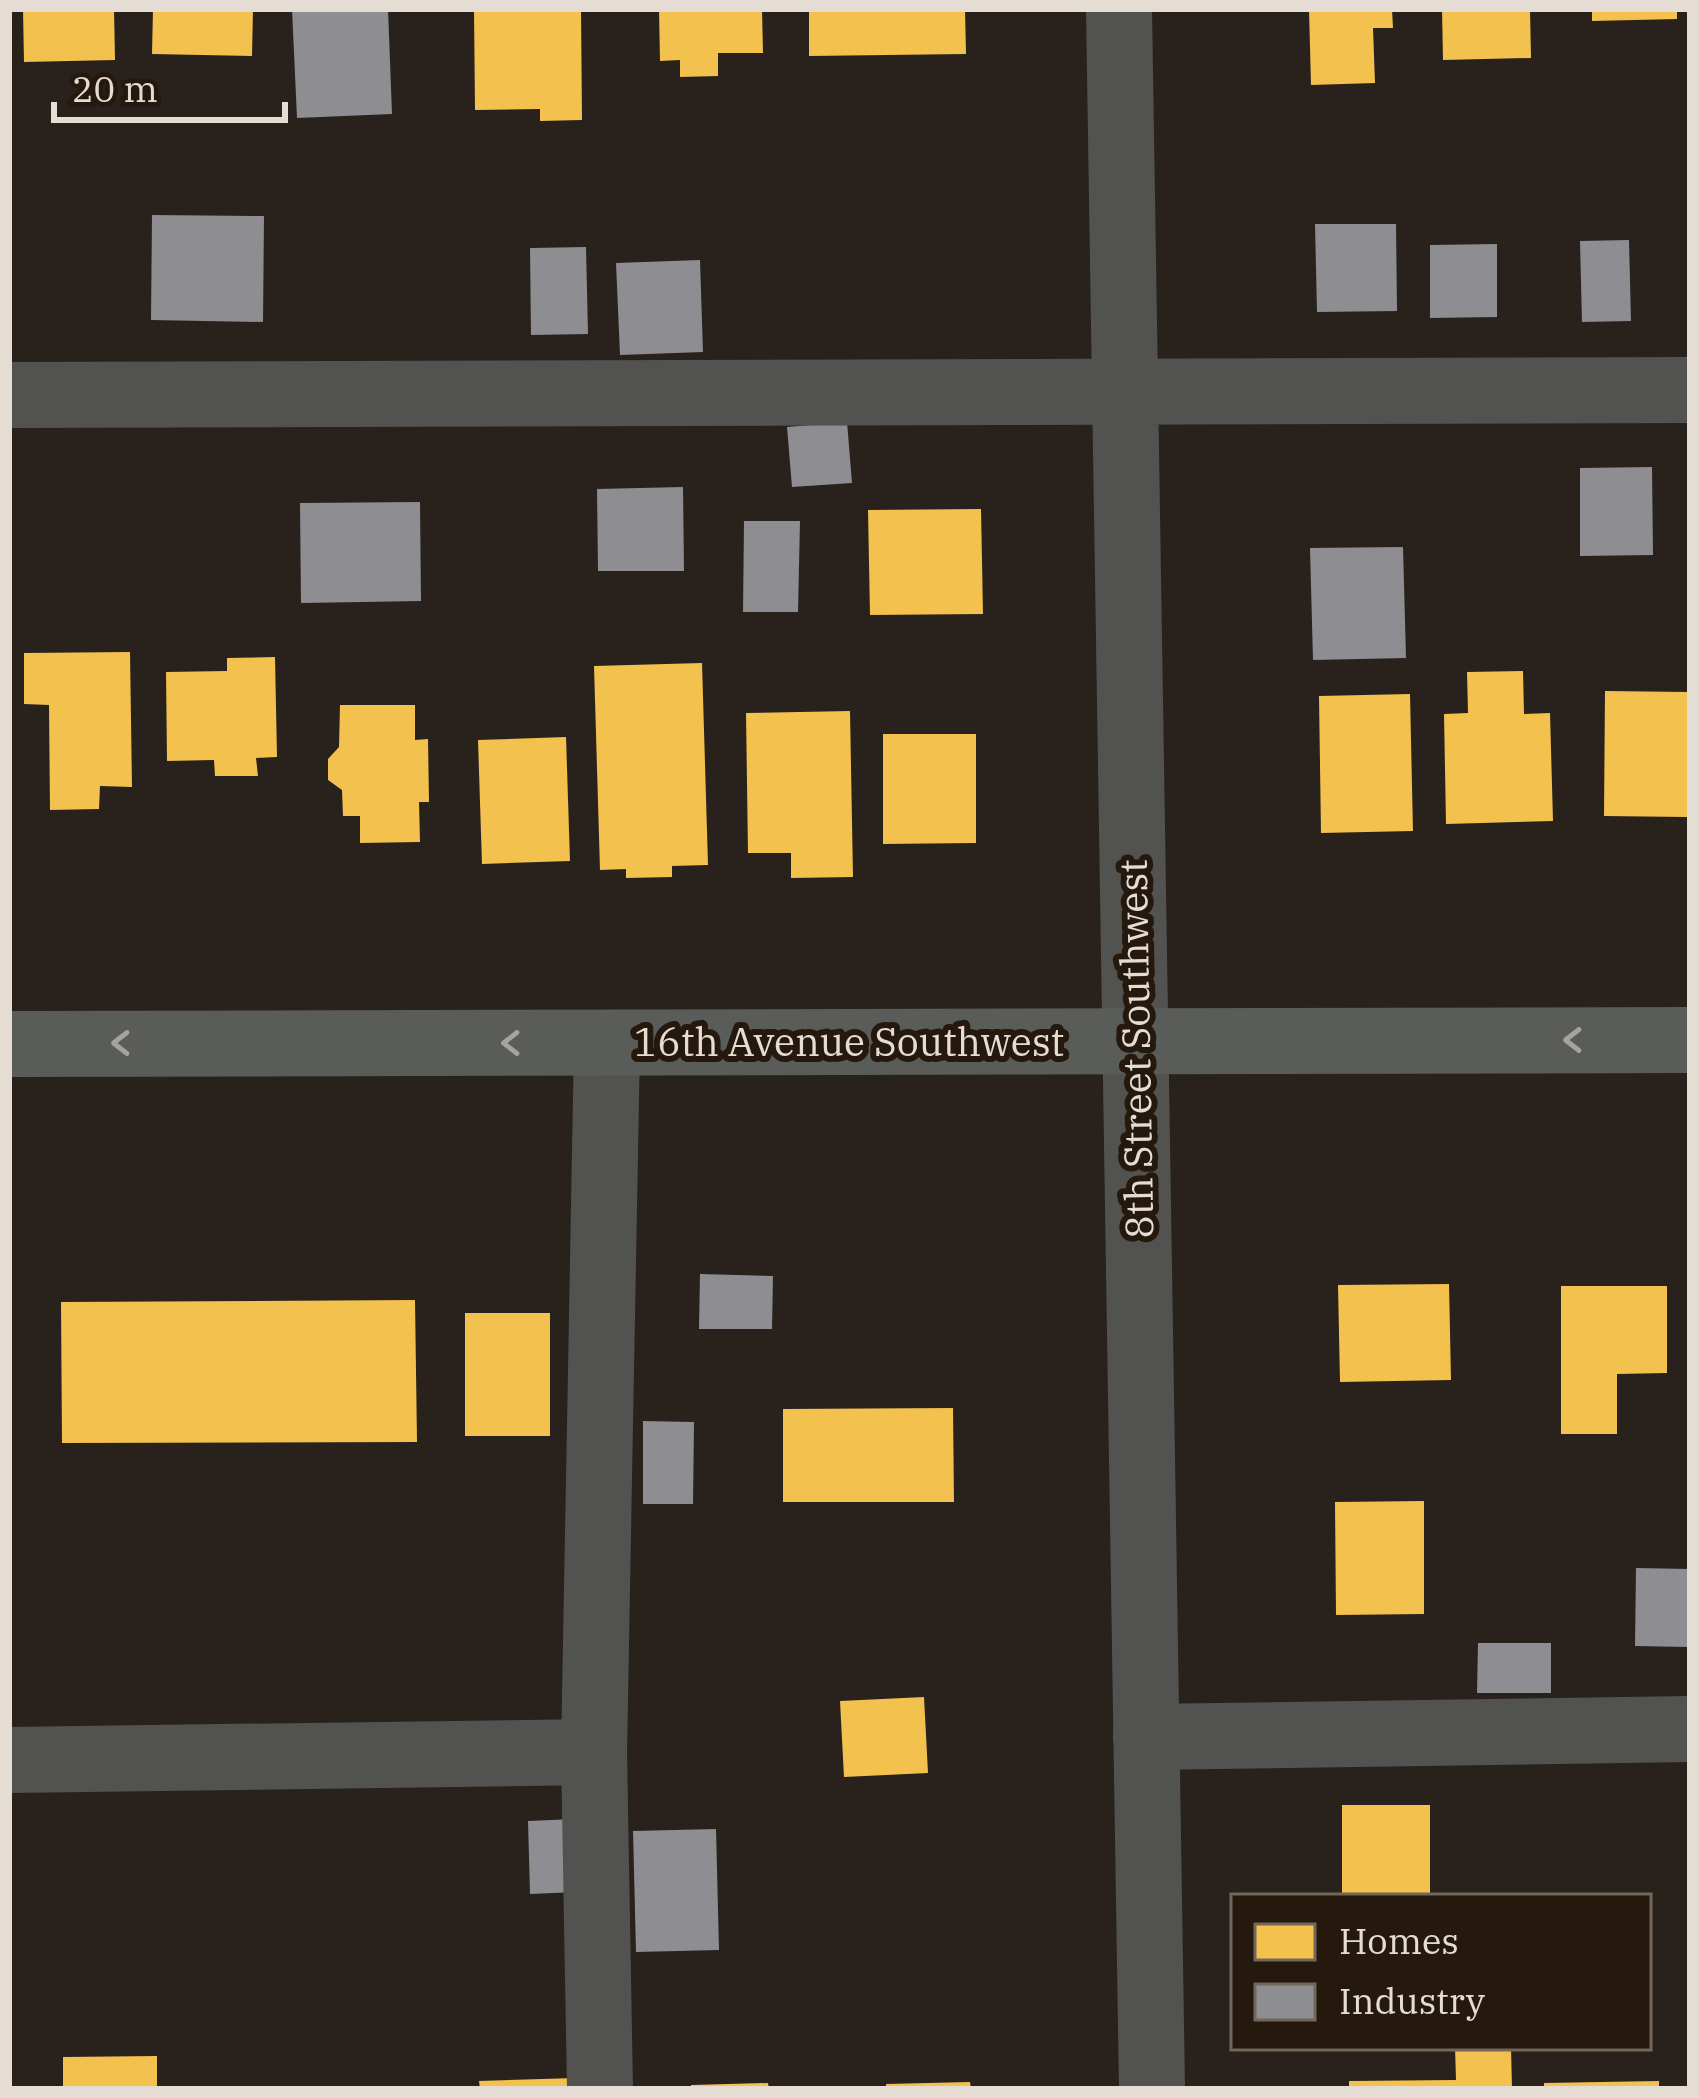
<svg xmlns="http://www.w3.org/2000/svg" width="1699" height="2098" viewBox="0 0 1699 2098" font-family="'IBM Plex Serif',serif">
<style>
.homes{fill:#f2c14e}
.industry{fill:#8d8d92}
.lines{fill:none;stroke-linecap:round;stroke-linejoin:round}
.minor{stroke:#525351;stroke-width:66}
.major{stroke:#595c59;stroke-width:66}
.oneway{stroke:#a6a29d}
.labels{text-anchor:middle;stroke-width:12;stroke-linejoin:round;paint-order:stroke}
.street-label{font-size:39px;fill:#e5dcd4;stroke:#25180d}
</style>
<rect width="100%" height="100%" fill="#29221c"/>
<!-- homes -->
<g class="homes">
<polygon points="23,9 114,9 115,60 24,62"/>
<polygon points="153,9 253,9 252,56 152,54"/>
<polygon points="474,9 581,9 582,120 540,121 540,109 475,110"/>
<polygon points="659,9 762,9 763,53 718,53 718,76 680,77 680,60 660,61"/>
<polygon points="809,9 965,9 966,54 809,56"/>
<polygon points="1309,9 1392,9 1393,28 1373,28 1375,83 1311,85"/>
<polygon points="1442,9 1530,9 1531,58 1443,60"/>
<polygon points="1592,9 1677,9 1677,19 1592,21"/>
<polygon points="981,509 983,614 870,615 868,510"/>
<polygon points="130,652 132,787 100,786 99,809 50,810 49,705 24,704 24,653"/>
<polygon points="275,657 277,757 256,758 258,776 215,776 214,760 167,761 166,672 227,671 227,658"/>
<polygon points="702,663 708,865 672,866 672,877 626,878 626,869 600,870 594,666"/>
<polygon points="1523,671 1524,714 1550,713 1553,821 1446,824 1444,714 1468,713 1467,672"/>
<polygon points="1605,691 1688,692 1687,817 1604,816"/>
<polygon points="1410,694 1413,831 1321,833 1319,696"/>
<polygon points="340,705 415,705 415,740 428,739 429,802 419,802 420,842 360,843 360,816 343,816 342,790 328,780 328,759 339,747"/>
<polygon points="850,711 853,877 791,878 791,853 748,853 746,713"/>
<polygon points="883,734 976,734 976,843 883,844"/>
<polygon points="566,737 570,861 482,864 478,740"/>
<polygon points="1449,1284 1451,1380 1340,1382 1338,1285"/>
<polygon points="1561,1286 1667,1286 1667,1373 1617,1374 1617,1434 1561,1434"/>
<polygon points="415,1300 417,1442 62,1443 61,1302"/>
<rect x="465" y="1313" width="85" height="123"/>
<polygon points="953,1408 954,1502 783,1502 783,1409"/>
<polygon points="1424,1501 1424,1614 1336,1615 1335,1502"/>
<polygon points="924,1697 928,1773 844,1777 840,1701"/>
<rect x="1342" y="1805" width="88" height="92"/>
<polygon points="1455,2047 1511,2047 1512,2089 1349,2089 1349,2081 1456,2080"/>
<polygon points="157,2056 157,2089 63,2089 63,2057"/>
<polygon points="576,2078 576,2089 480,2089 479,2081"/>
<polygon points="1659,2081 1659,2089 1544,2089 1544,2083"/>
<polygon points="970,2082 971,2089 886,2089 886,2084"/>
<polygon points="768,2083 769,2089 691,2089 691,2085"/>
</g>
<!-- industry -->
<g class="industry">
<polygon points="292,9 388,9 392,114 297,118"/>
<polygon points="152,215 264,216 263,322 151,320"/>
<polygon points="1315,224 1396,224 1397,311 1317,312"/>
<polygon points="1629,240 1631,321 1582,322 1580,241"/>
<polygon points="1497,244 1497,317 1430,318 1430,245"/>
<polygon points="586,247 588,334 531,335 530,248"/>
<polygon points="700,260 703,352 620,355 616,263"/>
<polygon points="847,422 852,483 792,487 787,427"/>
<polygon points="1652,467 1653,555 1580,556 1580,468"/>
<polygon points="683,487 684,571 598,571 597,489"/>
<polygon points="420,502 421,601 301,603 300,503"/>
<polygon points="744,521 800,521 798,612 743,612"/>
<polygon points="1403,547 1406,658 1313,660 1310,548"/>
<polygon points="700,1274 773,1276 772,1329 699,1329"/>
<polygon points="643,1421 694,1422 693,1504 643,1504"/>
<polygon points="1636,1568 1689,1569 1687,1647 1635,1646"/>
<polygon points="1478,1643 1551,1643 1551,1693 1477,1693"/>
<polygon points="574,1819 577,1892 530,1894 528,1821"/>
<polygon points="716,1829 719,1950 636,1952 633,1831"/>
</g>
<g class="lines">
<!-- minor -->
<g class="minor">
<polyline points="1119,9 1152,2089"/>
<polyline points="9,395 1690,390"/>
<polyline points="1146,1737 1690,1729"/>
<polyline points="9,1760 594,1752"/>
<polyline points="600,2089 594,1752 607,1043"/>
</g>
<!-- major -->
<polyline class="major" points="9,1044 1690,1040"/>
</g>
<!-- one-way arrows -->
<defs><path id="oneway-chevron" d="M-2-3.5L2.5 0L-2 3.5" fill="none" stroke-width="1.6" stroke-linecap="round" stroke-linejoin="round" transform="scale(3)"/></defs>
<g class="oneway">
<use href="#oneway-chevron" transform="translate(1573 1040) rotate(180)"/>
<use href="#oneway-chevron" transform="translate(121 1043) rotate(180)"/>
<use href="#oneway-chevron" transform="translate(511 1043) rotate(180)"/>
</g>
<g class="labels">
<!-- street labels -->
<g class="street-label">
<text x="849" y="1056">16th Avenue Southwest</text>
<text transform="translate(1136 1049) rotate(-91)" y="14">8th Street Southwest</text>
</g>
</g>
<!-- border -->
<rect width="1699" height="2098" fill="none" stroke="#e5dcd4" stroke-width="24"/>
<!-- legend -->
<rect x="1231" y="1894" width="420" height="156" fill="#25180d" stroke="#72665d" stroke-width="3"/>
<rect x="1255" y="1924" width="60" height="36" fill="#f2c14e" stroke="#72665d" stroke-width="3"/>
<text x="1339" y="1954" font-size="36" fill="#e5dcd4">Homes</text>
<rect x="1255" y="1984" width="60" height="36" fill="#8d8d92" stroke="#72665d" stroke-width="3"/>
<text x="1339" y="2014" font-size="36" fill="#e5dcd4">Industry</text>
<!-- scale -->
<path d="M54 102v18h231v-18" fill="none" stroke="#e5dcd4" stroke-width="6"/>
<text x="72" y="102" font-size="36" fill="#e5dcd4" stroke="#25180d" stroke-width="9" paint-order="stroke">20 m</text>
</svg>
